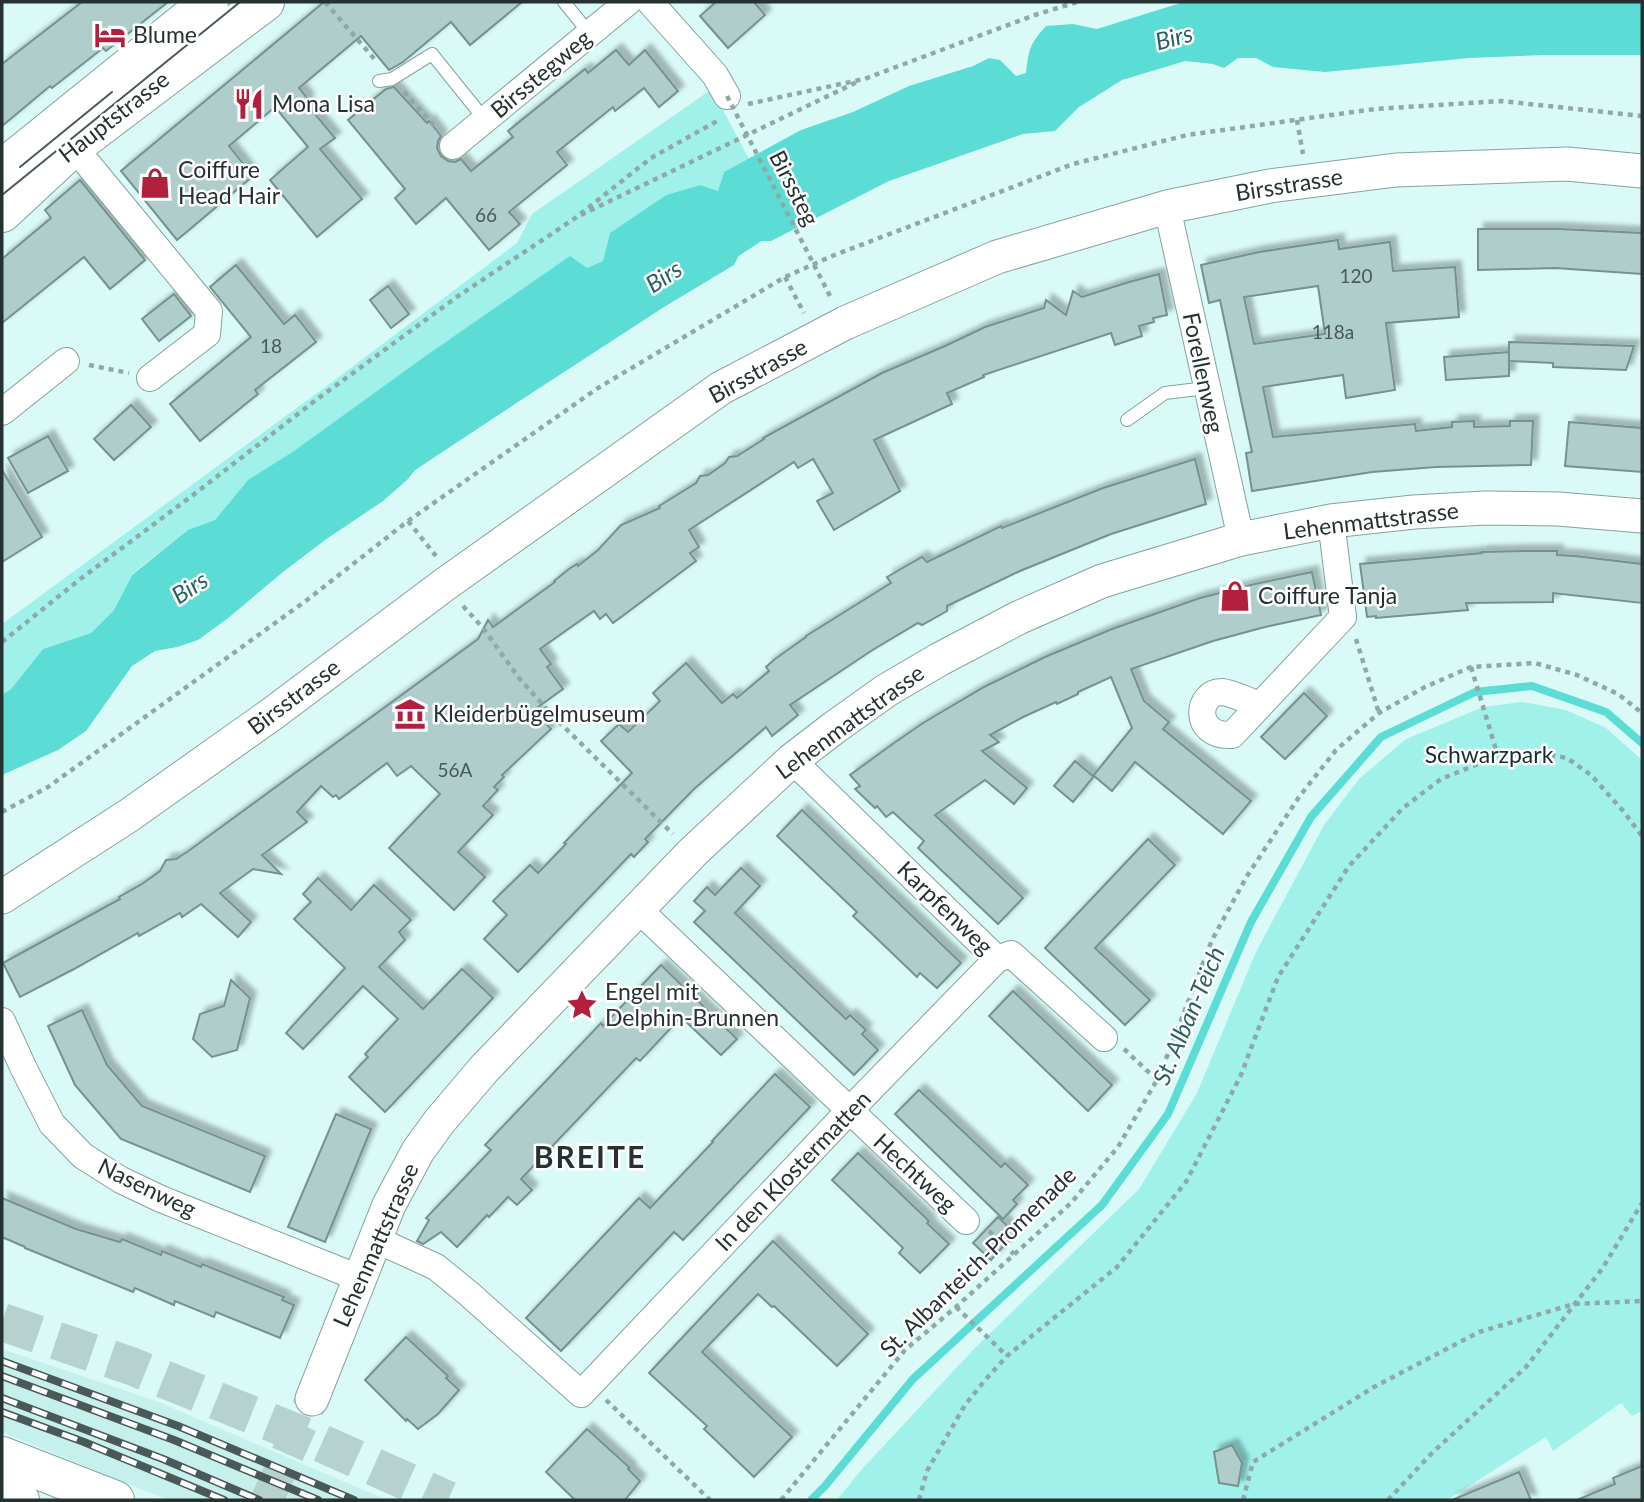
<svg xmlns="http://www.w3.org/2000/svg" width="1644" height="1502" viewBox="0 0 1644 1502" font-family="Lato,sans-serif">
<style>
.built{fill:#c6f0ec}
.green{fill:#9ff1ea}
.water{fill:#5bddd5}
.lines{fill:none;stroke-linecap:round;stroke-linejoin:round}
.stream{stroke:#5bddd5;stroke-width:8}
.river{stroke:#5bddd5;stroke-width:46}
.building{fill:#afcecb;stroke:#74928f;stroke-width:2;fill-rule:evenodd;filter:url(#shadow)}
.tertiary-tunnel{stroke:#b6d2cf;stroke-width:33;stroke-dasharray:33 17;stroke-linecap:butt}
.motorway-tunnel{stroke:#b6d2cf;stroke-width:38;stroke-dasharray:38 19;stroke-linecap:butt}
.service-casing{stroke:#84a29f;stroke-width:14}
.minor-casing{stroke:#84a29f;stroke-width:28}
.tertiary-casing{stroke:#84a29f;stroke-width:35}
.primary-casing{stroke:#84a29f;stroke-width:40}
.motorway-casing{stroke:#84a29f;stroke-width:40}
.path{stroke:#90a8a6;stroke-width:4.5;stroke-dasharray:5 5;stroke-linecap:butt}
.service{stroke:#fff;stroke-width:12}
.minor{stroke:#fff;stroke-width:26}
.tertiary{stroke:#fff;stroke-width:33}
.primary{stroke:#fff;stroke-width:38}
.motorway{stroke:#fff;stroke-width:38}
.tram{stroke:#495958;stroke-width:2}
.rail-casing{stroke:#495958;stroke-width:8}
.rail{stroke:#fff;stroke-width:5;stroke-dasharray:16;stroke-linecap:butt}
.path-bridge{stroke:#90a8a6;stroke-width:4.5;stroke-dasharray:5 5;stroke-linecap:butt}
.labels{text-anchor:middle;stroke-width:5;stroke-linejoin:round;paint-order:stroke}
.number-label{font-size:19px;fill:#485958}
.poi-label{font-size:23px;fill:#263231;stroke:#fff;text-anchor:start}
.street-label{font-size:23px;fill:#263231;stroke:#fff}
.park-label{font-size:23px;fill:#182e2c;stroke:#fff}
.water-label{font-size:24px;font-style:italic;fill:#2a605d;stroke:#fff}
.district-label{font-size:30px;font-weight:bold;letter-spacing:2px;fill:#263231;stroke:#fff}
</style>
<defs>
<filter id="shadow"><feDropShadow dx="6" dy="-6" stdDeviation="2" flood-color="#0004"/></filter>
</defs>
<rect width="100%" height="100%" fill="#dafaf7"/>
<!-- built -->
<polygon class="built" points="2,1349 156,1401 387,1500 168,1500 2,1432"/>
<!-- green -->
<g class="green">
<polygon points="712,89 749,159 724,172 718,191 699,185 666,195 610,233 603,261 587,268 248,480 215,520 188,530 132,574 114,610 91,633 43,649 11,689 2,695 2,624 324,388 517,243 532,214"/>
<polygon points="1522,702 1566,710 1606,728 1642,760 1642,1411 1632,1416 1621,1403 1553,1451 1546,1437 1447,1500 837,1500 862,1469 974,1349 1139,1189 1197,1093 1256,952 1324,825 1359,779 1406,739 1483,707"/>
</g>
<!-- water -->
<path class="water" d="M1184 2H1642V55H1545L1469 58 1325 72 1273 67 1256 58H1238L1224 68 1213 64 1185 61 1122 80 1079 107 1055 131 1023 134 889 181 771 241H759L754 231 740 214 731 222 742 249 734 265 664 307 484 424 458 436 440 408 426 411 439 441 407 480 383 501 325 540 283 572 227 619 198 640 177 647 155 651 132 666 86 731 58 750 2 775V695L11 689 43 649 91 633 114 610 132 575 188 530 215 520 248 480 294 451 427 355 570 256 587 268 603 261 610 233 666 195 700 185 718 191 724 172 801 130 853 112 909 86 973 66 989 58 1000 60 1016 76 1026 73C1029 49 1029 45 1046 26L1073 24 1097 29Z"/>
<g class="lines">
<!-- stream -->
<polyline class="stream" points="811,1500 825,1486 913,1379 1102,1205 1168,1114 1251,922 1311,817 1381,737 1475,692 1532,686 1606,712 1642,743"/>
<!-- river -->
<g class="river">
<polyline points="682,266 800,188"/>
<polyline points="381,465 499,387"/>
</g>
</g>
<!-- building -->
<g class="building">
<polygon points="82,2 168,2 106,51 103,48 52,88 50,86 2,126 2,64"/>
<polygon points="324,2 522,2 470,45 451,22 403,62 389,70 361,36 299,88 308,99 305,102 335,138 320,149 362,199 317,237 270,180 308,147 275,107 229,146 253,176 177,240 121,171"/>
<polygon points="716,2 754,2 765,15 728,48 700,16"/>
<polygon points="616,50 629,65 645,50 678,91 659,107 644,88 615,111 613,107 557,152 567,165 509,212 520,224 489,250 446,198 416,224 395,198 405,189 348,120 386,89 394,87 427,123 429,121 441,136 438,141 437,148 441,156 448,161 455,162 461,159 471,171 513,137 508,131 585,69 588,73"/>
<polygon points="80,180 145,260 110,289 84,257 2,323 2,259 51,218 45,210"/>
<polygon points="1478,229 1559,229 1642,233 1642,274 1555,268 1478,270"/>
<path d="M1338 240 1339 249 1390 242 1393 271 1455 267 1459 317 1386 323 1395 390 1346 398 1343 375 1263 387 1273 437 1415 424 1416 431 1452 427V422L1474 421V427L1510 426V421H1533L1531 465 1436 467 1372 472 1252 491 1246 453 1252 452 1220 300 1209 303 1201 265 1259 252ZM1318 286 1325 334 1254 344 1244 297Z"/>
<polygon points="236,265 284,324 295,315 316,342 255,390 258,394 200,441 170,404 251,337 210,287"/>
<polygon points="1159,274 1167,315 1153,318 1154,322 1139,326 1142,336 1115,345 1111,333 983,375 984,377 947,393 952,404 874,440 900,491 834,530 817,501 833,493 813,459 798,468 794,462 689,530 699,547 690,553 696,561 613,623 606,614 600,619 594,611 540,649 551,664 547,667 563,689 534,710 551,729 502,775 504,777 494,787 498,790 483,806 493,815 458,852 485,877 454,910 389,848 440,794 411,766 397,776 387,763 339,799 336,795 333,797 321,786 297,812 307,822 262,855 281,874 253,869 220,893 251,922 238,937 201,904 182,917 180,913 139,936 138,933 74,969 20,997 3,963 120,899 119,897 142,884 160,871 166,860 176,859 187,852 478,639 488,620 493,627 555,582 554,581 569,569 577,564 578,566 598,550 621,525 660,508 659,506 696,483 700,476 708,475 725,463 729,457 737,456 764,439 763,438 882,373 945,346 985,327 1044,308 1046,300 1066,315 1073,291 1082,297 1129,282"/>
<polygon points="388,286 409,314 391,328 370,300"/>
<polygon points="174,294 191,316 159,341 142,319"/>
<polygon points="1509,342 1634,346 1626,370 1553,367 1553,363 1509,361"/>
<polygon points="1509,352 1509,376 1446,380 1444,357"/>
<polygon points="131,405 151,427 114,460 94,439"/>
<polygon points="1569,422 1642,428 1642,472 1565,466"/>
<polygon points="48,436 68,471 28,493 8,458"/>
<polygon points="1195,459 1206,504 1111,534 1020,571 947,606 947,611 922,625 918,623 871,651 790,705 798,715 772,736 766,727 694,789 645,839 648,842 634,857 631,854 518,972 484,939 507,915 493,901 530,865 538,873 566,844 564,843 632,773 601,741 619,724 628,732 660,701 653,693 686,663 722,703 733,694 737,698 769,671 766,667 775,659 806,637 806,636 891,583 887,577 922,557 927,562 1001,526 1002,528 1103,488"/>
<polygon points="2,470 42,537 2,562"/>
<polygon points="1525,551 1557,551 1557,555 1575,556 1642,564 1642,603 1553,593 1553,602 1466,603 1468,610 1376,618 1376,616 1367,617 1360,564 1482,553 1482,552"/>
<polygon points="1312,572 1321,615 1265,627 1213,641 1131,669 1144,701 1169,722 1163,729 1251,801 1223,834 1135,762 1112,791 1094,776 1073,802 1054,786 1075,761 1093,776 1132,728 1111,677 1078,692 1078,694 1057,704 1056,702 1023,717 990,735 999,742 982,751 1027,788 1014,804 985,780 935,815 1023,898 998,924 918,848 924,841 893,812 886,817 877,806 875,808 855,789 860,786 850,775 894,743 923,723 984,687 1045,657 1112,629 1200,598 1255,584"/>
<polygon points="1304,693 1327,716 1285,759 1261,737"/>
<polygon points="802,810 961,963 937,988 920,973 917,977 869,931 853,916 857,912 777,836"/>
<polygon points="1148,839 1175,865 1095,948 1150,1000 1125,1025 1045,948"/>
<polygon points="741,868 760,886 735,913 846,1019 850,1015 866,1030 862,1034 878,1050 854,1075 694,922 705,911 694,901 707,887 715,895"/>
<polygon points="318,878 351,910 374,885 411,920 399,932 405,940 379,967 423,1009 462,969 493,998 385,1112 349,1077 368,1057 365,1054 398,1019 363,986 303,1049 286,1033 345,968 294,919 311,902 303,894"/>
<polygon points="661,965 737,1039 721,1055 681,1017 640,1061 636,1058 521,1179 532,1190 517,1205 508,1197 489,1217 487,1215 457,1247 441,1232 423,1244 417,1241 429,1220 426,1218 491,1150 485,1145 601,1023 603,1026"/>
<polygon points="231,980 250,998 237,1050 212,1057 193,1039 200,1014 224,1006"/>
<polygon points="1013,991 1112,1085 1088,1111 989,1016"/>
<polygon points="82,1010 107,1065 142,1106 265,1156 250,1192 121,1139 75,1085 48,1026"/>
<polygon points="775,1074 810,1107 683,1240 674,1232 561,1351 526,1318 639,1198 650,1208 713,1142 712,1141"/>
<polygon points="919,1090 1001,1167 1005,1163 1028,1185 1013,1200 1017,1204 1003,1219 895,1114"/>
<polygon points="336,1114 371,1129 325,1242 288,1227"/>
<polygon points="858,1153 929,1221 927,1223 949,1244 920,1273 899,1253 903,1248 832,1180"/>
<polygon points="2,1198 76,1229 120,1242 122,1239 161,1255 162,1251 201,1267 202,1264 284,1297 282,1300 294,1305 280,1338 216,1312 214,1317 175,1301 174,1305 135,1288 133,1292 25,1248 25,1247 2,1237"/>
<polygon points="998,1217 1015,1233 991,1260 973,1243"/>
<polygon points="773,1241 868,1334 837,1366 774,1306 772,1307 758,1294 702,1352 792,1437 754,1477 704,1429 707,1426 649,1373"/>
<polygon points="406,1337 448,1376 446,1378 459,1390 438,1414 418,1429 407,1419 406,1421 365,1380"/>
<polygon points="587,1429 630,1468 628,1469 640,1481 625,1500 575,1500 546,1472"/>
<polygon points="1232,1445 1242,1463 1238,1486 1219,1483 1214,1452"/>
<polygon points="1642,1466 1642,1500 1577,1500 1615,1484 1613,1478"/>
<polygon points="1519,1472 1531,1500 1452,1500"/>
</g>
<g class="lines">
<!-- tertiary-tunnel -->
<polyline class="tertiary-tunnel" points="267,1500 312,1399"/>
<!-- motorway-tunnel -->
<polyline class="motorway-tunnel" points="2,1322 131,1366 312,1439 448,1500"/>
<defs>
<g id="service">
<polyline points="564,2 590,34"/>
<polyline points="379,81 392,79 432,54 485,120"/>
<polyline points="1127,420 1165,393 1206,388"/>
</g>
<g id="minor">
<polyline points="650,2 715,75 727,96"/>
<polyline points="64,135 209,311 207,334 150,378"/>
<polyline points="453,146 628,2"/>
<polyline points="1167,207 1241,539"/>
<polyline points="2,412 66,361"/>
<path d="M1260 705C1250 702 1233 693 1222 692 1197 691 1191 737 1232 735L1343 617 1331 521"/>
<polyline points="792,760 997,959"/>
<polyline points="637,908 966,1221"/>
<polyline points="2,1021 24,1069 52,1124 83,1156 121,1180 161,1199 359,1278"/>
<polyline points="375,1239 436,1267 468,1293 581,1394 849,1111 997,959 1011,954 1104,1038"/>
</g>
<g id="tertiary">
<polyline points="2,897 128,816 272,714 444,585 721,388 845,323 997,257 1167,207 1270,186 1396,170 1567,164 1642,171"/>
<polyline points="312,1399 389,1205 418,1151 439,1122 484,1069 693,852 792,760 835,727 887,690 940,659 1018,618 1102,581 1241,539 1331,521 1414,512 1485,508 1558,509 1642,516"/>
</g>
<g id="primary">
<polyline points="2,169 209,2"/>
<polyline points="2,213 73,147 265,2"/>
</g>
<g id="motorway">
<polyline points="2,1456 115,1500"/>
<polyline points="2,1494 20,1500"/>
</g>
</defs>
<!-- service casing -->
<use href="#service" class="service-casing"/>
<!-- minor casing -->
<use href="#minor" class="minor-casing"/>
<!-- tertiary casing -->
<use href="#tertiary" class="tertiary-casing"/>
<!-- primary casing -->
<use href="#primary" class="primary-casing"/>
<!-- motorway casing -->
<use href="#motorway" class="motorway-casing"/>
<!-- path -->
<g class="path">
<polyline points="325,2 377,62"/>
<polyline points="404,92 438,130"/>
<polyline points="748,104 864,79 1035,15 1077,2"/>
<polyline points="1297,120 1303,154"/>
<polyline points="581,215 857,82"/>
<polyline points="785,277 804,313"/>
<polyline points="89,365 129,373"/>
<polyline points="408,521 436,556"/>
<polyline points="463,606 483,628 519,678 553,716 673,834"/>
<polyline points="1356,639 1379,713"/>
<polyline points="2,642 79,580 197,492 316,400 461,294 574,219 651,158 719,120"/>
<polyline points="1471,667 1498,756"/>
<polyline points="2,812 48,787 307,600 408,521 598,388 785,277 832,256 1073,164 1187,135 1375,109 1501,101 1642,116"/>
<polyline points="1124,1049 1157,1080"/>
<polyline points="989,1231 1014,1254"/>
<polyline points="956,1307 1007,1356"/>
<polyline points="606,1400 710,1500"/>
<polyline points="781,1500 905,1350 956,1307 1071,1203 1118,1147 1157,1080 1168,1054 1212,940 1247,876 1299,797 1336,750 1379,713 1425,687 1471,667 1535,663 1577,675 1618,694 1642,713"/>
<polyline points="919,1500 927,1471 965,1405 986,1379 1007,1356 1117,1267 1186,1182 1241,1075 1278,977 1349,866 1403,808 1441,779 1498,756 1535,752 1567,758 1591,775 1624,812 1642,836"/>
<polyline points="1243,1500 1253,1462 1374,1387 1479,1332 1574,1304 1642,1301"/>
<polyline points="1388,1500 1433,1452 1526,1367 1602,1269 1642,1203"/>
</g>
<!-- service -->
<use href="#service" class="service"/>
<!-- minor -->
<use href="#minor" class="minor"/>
<!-- tertiary -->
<use href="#tertiary" class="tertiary"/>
<!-- primary -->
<use href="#primary" class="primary"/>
<!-- motorway -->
<use href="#motorway" class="motorway"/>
<!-- tram -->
<g class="tram">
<polyline points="20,167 112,92"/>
<polyline points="2,195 240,2"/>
</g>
<defs>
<g id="rail">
<polyline points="2,1361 178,1426 354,1500"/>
<polyline points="2,1376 174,1440 318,1500"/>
<polyline points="2,1398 163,1459 259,1500"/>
<polyline points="2,1412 84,1442 224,1500"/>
</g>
</defs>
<!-- rail casing -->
<use href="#rail" class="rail-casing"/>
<!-- rail -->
<use href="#rail" class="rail"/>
<!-- path-bridge -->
<polyline class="path-bridge" points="727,96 830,296"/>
</g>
<!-- icons -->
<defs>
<symbol id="hotel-bare" viewBox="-9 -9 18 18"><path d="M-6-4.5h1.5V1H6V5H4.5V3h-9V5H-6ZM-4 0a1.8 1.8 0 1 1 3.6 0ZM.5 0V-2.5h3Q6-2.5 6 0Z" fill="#b3203d" stroke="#fff" stroke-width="2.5" paint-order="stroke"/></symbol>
<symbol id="restaurant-bare" viewBox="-9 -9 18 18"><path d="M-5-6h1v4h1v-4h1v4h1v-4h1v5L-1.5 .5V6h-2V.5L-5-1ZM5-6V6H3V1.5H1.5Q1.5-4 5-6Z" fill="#b3203d" stroke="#fff" stroke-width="2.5" paint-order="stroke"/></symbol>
<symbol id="shop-bare" viewBox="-9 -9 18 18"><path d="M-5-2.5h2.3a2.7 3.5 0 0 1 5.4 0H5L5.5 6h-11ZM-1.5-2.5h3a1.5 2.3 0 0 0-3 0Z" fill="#b3203d" stroke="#fff" stroke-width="2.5" paint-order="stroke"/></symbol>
<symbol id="museum-bare" viewBox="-9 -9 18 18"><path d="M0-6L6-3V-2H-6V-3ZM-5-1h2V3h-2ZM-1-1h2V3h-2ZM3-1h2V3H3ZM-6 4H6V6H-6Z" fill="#b3203d" stroke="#fff" stroke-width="2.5" paint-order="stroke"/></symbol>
<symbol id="sight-bare" viewBox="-9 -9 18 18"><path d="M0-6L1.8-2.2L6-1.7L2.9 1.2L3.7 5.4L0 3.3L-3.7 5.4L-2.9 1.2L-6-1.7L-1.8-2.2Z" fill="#b3203d" stroke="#fff" stroke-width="2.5" paint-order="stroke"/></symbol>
</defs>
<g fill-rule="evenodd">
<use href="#hotel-bare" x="88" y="13" width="44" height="44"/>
<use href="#restaurant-bare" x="227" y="82" width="44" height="44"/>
<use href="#shop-bare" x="133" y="161" width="44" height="44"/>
<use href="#shop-bare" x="1213" y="574" width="44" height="44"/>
<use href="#museum-bare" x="388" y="692" width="44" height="44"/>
<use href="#sight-bare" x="560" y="983" width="44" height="44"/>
</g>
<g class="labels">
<!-- number labels -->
<g class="number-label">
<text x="486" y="222">66</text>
<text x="1356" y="283">120</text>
<text x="1333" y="339">118a</text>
<text x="271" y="353">18</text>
<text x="455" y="777">56A</text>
</g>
<!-- poi labels -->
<g class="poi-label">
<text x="133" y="43">Blume</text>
<text x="272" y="112">Mona Lisa</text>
<text x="178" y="178">Coiffure<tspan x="178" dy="26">Head Hair</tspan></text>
<text x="1258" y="604">Coiffure Tanja</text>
<text x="433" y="722">Kleiderbügelmuseum</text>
<text x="605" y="1000">Engel mit<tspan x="605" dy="26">Delphin-Brunnen</tspan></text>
</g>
<!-- street labels -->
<g class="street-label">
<text transform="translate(541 74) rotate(-40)" y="8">Birsstegweg</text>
<text transform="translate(114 117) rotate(-38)" y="8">Hauptstrasse</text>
<text transform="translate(1289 185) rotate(-9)" y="8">Birsstrasse</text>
<text transform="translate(794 188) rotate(63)" y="8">Birssteg</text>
<text transform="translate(758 371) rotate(-29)" y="8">Birsstrasse</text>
<text transform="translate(1203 373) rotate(78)" y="8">Forellenweg</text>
<text transform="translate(1371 521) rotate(-7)" y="8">Lehenmattstrasse</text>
<text transform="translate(294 697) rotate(-37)" y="8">Birsstrasse</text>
<text transform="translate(850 722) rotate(-36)" y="8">Lehenmattstrasse</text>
<text transform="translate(945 908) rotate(44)" y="8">Karpfenweg</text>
<text transform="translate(793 1171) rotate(-46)" y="8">In den Klostermatten</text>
<text transform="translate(915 1173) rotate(43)" y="8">Hechtweg</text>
<text transform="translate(147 1188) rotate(26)" y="8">Nasenweg</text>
<text transform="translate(376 1245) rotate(-66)" y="8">Lehenmattstrasse</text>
<text transform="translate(978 1262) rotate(-44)" y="8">St. Albanteich-Promenade</text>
</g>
<!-- park labels -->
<g class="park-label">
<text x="1489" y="763">Schwarzpark</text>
</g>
<!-- water labels -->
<g class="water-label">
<text transform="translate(1174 38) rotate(-15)" y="8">Birs</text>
<text transform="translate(664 277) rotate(-33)" y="8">Birs</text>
<text transform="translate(190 588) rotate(-33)" y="8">Birs</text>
<text transform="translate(1189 1016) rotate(-67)" y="8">St. Alban-Teich</text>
</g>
<!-- district labels -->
<g class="district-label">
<text x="590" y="1168">BREITE</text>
</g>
</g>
<!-- border -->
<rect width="1644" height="1502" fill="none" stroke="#263231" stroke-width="7"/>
</svg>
